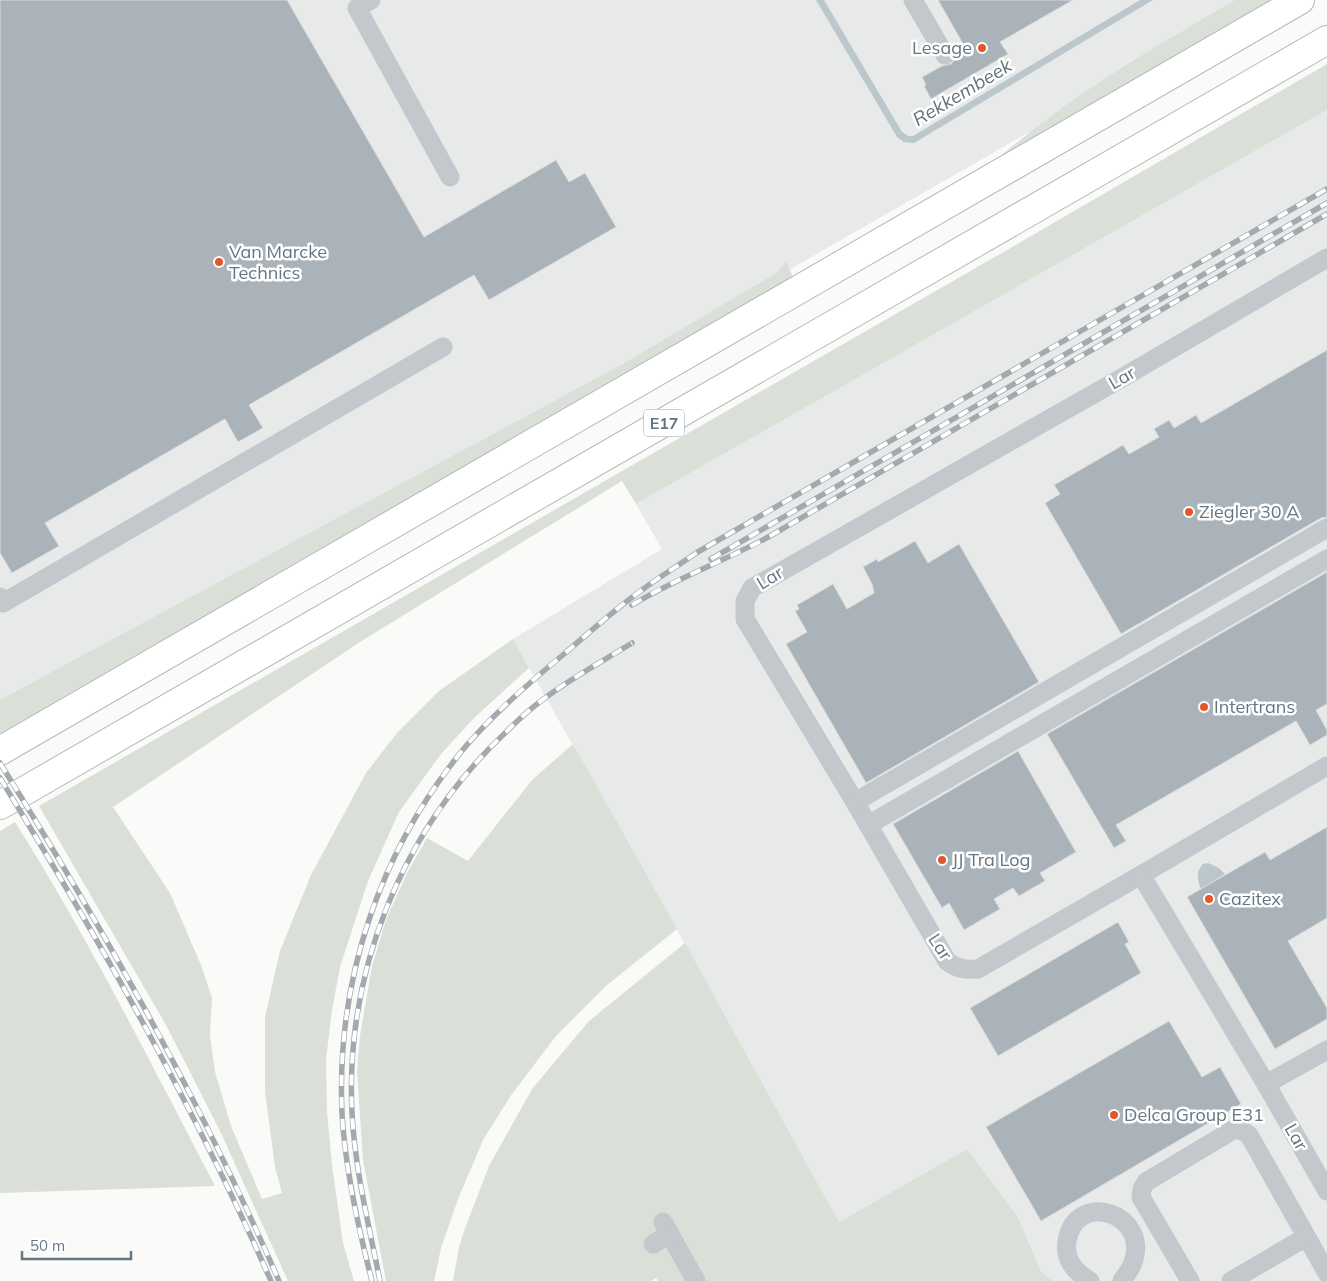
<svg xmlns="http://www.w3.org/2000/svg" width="1327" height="1281" viewBox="0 0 1327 1281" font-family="Mulish,sans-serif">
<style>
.built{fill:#e8e9e9}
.green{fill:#dadfd7}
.water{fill:#bbc7cb}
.building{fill:#aab3b9;stroke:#dcdcda}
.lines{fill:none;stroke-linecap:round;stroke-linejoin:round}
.highway-casing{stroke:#b4b9bd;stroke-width:30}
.minor{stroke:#c3c8cc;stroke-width:19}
.highway{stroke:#fff;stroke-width:28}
.rail-casing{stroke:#a2aab0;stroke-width:5.5}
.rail{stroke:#fff;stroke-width:4;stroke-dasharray:11;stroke-linecap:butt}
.poi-dot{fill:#e4572e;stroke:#fff;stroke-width:2}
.labels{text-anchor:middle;stroke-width:5;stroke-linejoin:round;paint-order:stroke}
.shield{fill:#fff;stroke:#939fa8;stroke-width:1}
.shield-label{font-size:16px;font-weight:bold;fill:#657683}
.poi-label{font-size:18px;fill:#657683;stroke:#fff;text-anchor:start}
.street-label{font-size:18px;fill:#657683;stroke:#fff}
.water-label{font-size:19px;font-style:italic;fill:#60757c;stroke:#fff}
</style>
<rect width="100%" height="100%" fill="#fafaf8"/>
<!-- built -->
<g class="built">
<polygon points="0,0 1259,0 0,723"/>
<polygon points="1327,110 1327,1281 1053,1281 1041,1272 1018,1217 967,1149 839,1222 731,1026 513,639 662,549 636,504"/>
</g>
<!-- green -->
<g class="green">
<path d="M1235 0H1272L1001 156C1072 94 1154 48 1235 0Z"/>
<polygon points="1327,64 1327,110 636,504 622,481 360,642 113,807 170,893 201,965 212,998 210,1035 215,1072 231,1126 262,1199 282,1193 275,1167 265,1092 265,1017 280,951 311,875 366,773 397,733 439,691 513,639 529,668 474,718 441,754 399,812 368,881 340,967 332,1010 326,1060 327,1112 332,1165 343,1243 354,1281 288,1281 220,1131 166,1025 39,806 1014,246"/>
<polygon points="786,261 793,277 0,736 0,700 621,365 778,272"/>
<polygon points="573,744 677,929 607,985 556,1036 512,1094 484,1138 458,1199 441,1248 434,1281 386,1281 363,1160 357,1071 360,1036 372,966 386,920 407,873 427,838 468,861 532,780"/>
<path d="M15 822C89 939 151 1064 215 1186L0 1193V831Z"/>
<polygon points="685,943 839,1222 967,1149 1018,1217 1041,1272 1053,1281 702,1281 658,1229 649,1252 651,1253 665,1246 671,1248 690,1281 658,1281 656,1278 651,1281 453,1281 459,1247 464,1231 489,1166 532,1089 589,1021"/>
</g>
<!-- water -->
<g class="water">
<polygon points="816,0 824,0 902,132 908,136 913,136 1140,0 1153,0 914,143 904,142 897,137"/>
<path d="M1208 863 1219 868 1225 874 1201 889C1197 880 1196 871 1203 864Z"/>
</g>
<!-- building -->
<g class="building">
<polygon points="0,0 287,0 424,237 556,160 569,182 585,173 616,227 489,300 474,275 249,405 263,428 238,442 225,419 45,523 59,546 12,573 0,553"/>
<polygon points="938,0 1073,0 1000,42 1008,54 931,99 924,86 926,85 922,77 942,66 951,64 956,58 967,51"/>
<polygon points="1327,350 1327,517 1321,518 1121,634 1045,503 1060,494 1054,485 1123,445 1129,454 1159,437 1154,429 1169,420 1174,428 1196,415 1201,423"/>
<polygon points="915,541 928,563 959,544 1039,682 866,783 786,644 807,632 795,611 799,609 797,605 833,584 847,609 874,593 872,584 863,567 877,559 878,562"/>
<polygon points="1327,572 1327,704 1316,710 1327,730 1327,735 1310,745 1296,721 1116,825 1126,841 1114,848 1047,734"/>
<polygon points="1018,751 1076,852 1040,873 1045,881 1019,896 1013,888 994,899 1000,909 964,930 949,903 942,908 893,824"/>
<polygon points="1327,827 1327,918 1288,941 1327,1008 1327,1019 1275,1049 1187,897 1265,852 1270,860"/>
<polygon points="1118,922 1129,942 1125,944 1141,973 998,1056 970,1008"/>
<polygon points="1169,1021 1202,1077 1220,1067 1241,1104 1041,1221 986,1127"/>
</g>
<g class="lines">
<defs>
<g id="highway">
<polyline points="0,751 1300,0"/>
<polyline points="0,805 1327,40"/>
</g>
</defs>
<!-- highway casing -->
<use href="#highway" class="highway-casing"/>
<!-- minor -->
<g class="minor">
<polyline points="371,0 357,8 450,177"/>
<polyline points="913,0 945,55"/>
<path d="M1327 258 1127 375 752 588 745 601V619L855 802 947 961C957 969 965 970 978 969L1141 875 1327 766"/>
<polyline points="0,597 3,603 443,347"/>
<polyline points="855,802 1327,528"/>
<polyline points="868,825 1327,559"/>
<polyline points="1141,875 1266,1084 1327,1191"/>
<polyline points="1266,1084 1327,1050"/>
<polyline points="663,1222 696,1281"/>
<polyline points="653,1244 670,1234"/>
<path d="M1090 1281C1075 1272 1064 1260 1067 1241 1076 1188 1153 1214 1132 1265 1130 1270 1125 1276 1122 1281"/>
<polyline points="1190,1281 1141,1197 1142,1189 1146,1182 1233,1130 1241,1130 1249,1135 1327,1273"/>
<polyline points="1231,1281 1306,1237"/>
</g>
<!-- highway -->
<use href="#highway" class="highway"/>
<defs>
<g id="rail">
<polyline points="711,559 1327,203"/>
<path d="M632 605C676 578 725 561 770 536L1327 214"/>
<path d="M0 763C104 930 201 1101 279 1281"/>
<path d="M0 778C100 941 194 1106 271 1281"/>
<path d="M372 1281C358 1227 345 1169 342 1113 336 980 380 849 466 746 495 712 530 682 564 654 590 632 615 609 642 590 659 577 678 566 696 553L1327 189"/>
<path d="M380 1281C369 1226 355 1170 352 1113 345 971 402 830 506 732 518 720 531 708 545 698 573 677 603 661 632 643"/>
</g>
</defs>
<!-- rail casing -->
<use href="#rail" class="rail-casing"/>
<!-- rail -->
<use href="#rail" class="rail"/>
</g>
<!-- markers -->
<g class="poi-dot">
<circle cx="982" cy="48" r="5"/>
<circle cx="219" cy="262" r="5"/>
<circle cx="1189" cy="512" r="5"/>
<circle cx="1204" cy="707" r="5"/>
<circle cx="942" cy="860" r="5"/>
<circle cx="1209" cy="899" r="5"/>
<circle cx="1114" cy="1115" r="5"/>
</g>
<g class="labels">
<!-- shield labels -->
<rect class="shield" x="644" y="409.5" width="40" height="27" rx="4"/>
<g class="shield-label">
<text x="664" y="429">E17</text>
</g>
<!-- poi labels -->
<g class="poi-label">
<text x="972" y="54" text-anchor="end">Lesage</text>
<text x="229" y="258">Van Marcke<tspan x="229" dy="21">Technics</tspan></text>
<text x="1199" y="518">Ziegler 30 A</text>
<text x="1214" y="713">Intertrans</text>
<text x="952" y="866">JJ Tra Log</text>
<text x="1219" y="905">Cazitex</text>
<text x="1124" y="1121">Delca Group E31</text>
</g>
<!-- street labels -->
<g class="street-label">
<text transform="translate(1122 378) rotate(-30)" y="6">Lar</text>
<text transform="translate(770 578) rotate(-31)" y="6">Lar</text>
<text transform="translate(940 947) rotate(56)" y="6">Lar</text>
<text transform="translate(1296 1137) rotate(60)" y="6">Lar</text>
</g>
<!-- water labels -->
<g class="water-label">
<text transform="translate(962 92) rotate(-31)" y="7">Rekkembeek</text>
</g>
</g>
<!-- scale -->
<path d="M22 1251v8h109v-8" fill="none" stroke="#657683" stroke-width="2.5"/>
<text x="30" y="1251" font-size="15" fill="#657683" stroke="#ffffff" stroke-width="4" paint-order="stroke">50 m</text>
</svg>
